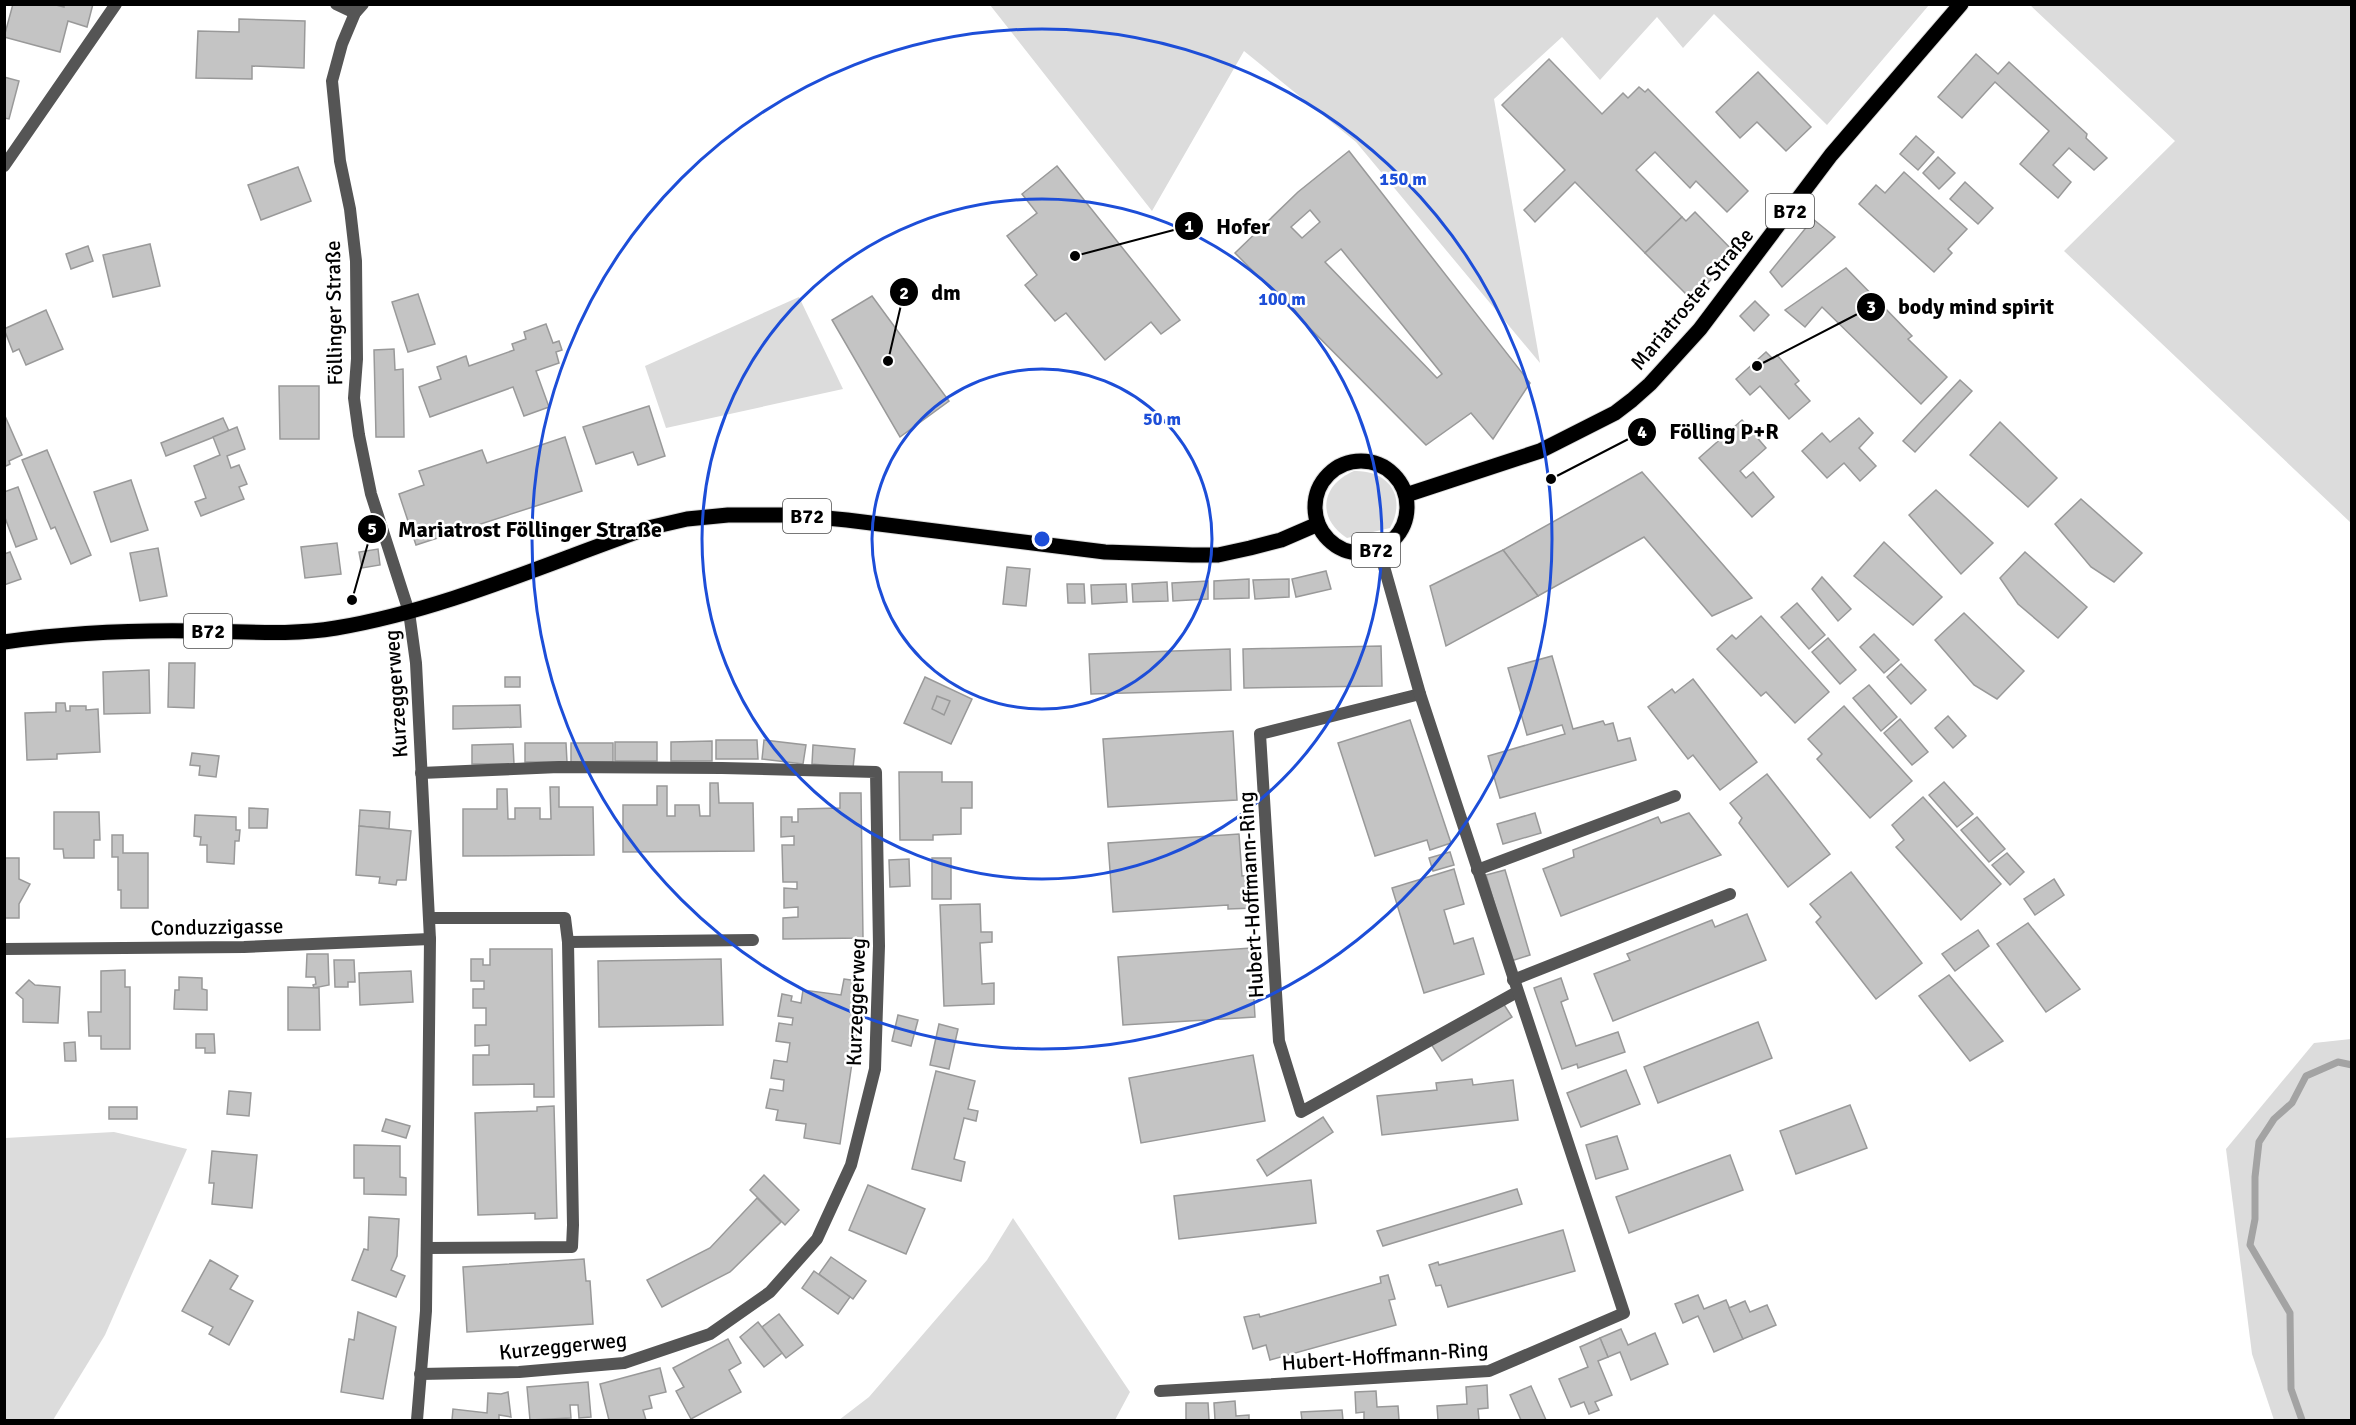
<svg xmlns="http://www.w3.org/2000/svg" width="2356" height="1425" viewBox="0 0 2356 1425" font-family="Signika,sans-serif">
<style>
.green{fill:#dcdcdc}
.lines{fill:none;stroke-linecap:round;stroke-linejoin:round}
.stream{stroke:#a3a3a3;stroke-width:7}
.building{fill:#c4c4c4;stroke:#999;stroke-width:1.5;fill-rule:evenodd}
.primary-casing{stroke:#dbdbdb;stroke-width:17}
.minor{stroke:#555;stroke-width:12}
.primary{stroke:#000;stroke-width:15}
.ring{fill:none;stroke:#1d4ed8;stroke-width:3}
.labels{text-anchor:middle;stroke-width:5;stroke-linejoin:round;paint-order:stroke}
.shield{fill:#fff;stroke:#4c4c4c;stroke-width:1.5}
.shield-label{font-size:20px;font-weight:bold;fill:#000}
.street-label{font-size:21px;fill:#000;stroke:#fff}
.centre{fill:#1d4ed8;stroke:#fff;stroke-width:3}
.ring-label{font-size:18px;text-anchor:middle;font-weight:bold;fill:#1d4ed8;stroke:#fff;stroke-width:5;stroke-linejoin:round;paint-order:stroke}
.leader{fill:none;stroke:#000;stroke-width:2}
.callout-dot{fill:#000;stroke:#fff;stroke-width:2}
.mark-label{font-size:18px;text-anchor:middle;font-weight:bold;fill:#fff}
.callout-label{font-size:22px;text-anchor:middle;font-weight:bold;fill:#000;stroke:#fff;stroke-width:5;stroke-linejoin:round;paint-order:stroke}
</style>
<rect width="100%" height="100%" fill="#fff"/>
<!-- green -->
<g class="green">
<polygon points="990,5 1929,5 1827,125 1714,14 1683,48 1657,17 1600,80 1562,37 1494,99 1540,363 1356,142 1244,51 1152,211"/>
<polygon points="2030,5 2351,5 2351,523 2064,251 2175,141"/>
<polygon points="799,297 843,389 666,428 645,366"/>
<path d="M1354 471C1389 470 1407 497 1390 528L1347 538C1316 518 1321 485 1354 471Z"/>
<polygon points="2351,1039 2351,1420 2274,1420 2252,1354 2226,1149 2314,1043"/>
<polygon points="114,1132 187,1149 105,1335 53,1420 5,1420 5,1138"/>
<polygon points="1013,1218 1130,1392 1115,1420 839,1420 869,1397 987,1260"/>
</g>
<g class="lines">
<!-- stream -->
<polyline class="stream" points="2302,1420 2291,1389 2290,1313 2250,1245 2255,1219 2255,1177 2259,1142 2274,1119 2292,1103 2306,1076 2338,1062 2352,1065"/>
</g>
<!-- building -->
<g class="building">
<polygon points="13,4 52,4 64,7 64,4 93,4 87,27 68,21 60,52 4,37"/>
<polygon points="239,19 305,21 304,68 252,66 252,79 196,78 198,31 239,32"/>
<polygon points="1976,54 1998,74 2009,62 2087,134 2086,138 2107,158 2094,170 2069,148 2053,165 2071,182 2058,198 2020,164 2049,131 1995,82 1962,118 1938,97"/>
<polygon points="1549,59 1602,114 1623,93 1628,98 1639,87 1645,92 1648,89 1748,191 1727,212 1696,181 1690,188 1655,152 1636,170 1682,217 1645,253 1575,182 1535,222 1524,210 1565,170 1502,105"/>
<polygon points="1758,72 1811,127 1786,151 1757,122 1740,138 1716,112"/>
<polygon points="4,77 19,81 9,119 4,118"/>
<polygon points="1916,136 1934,152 1918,170 1900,154"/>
<path d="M1349 151 1530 383 1493 439 1471 413 1426 445 1235 253 1298 192ZM1310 210 1320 222 1302 238 1291 227ZM1341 249 1442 374 1437 378 1325 262Z"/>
<polygon points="1938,157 1955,173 1939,189 1923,173"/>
<polygon points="1057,166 1180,320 1161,334 1151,322 1105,360 1066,313 1055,321 1025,285 1037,275 1007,236 1037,213 1022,194"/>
<polygon points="298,167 311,201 261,220 248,185"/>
<polygon points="1904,172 1967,229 1948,249 1952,253 1934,272 1859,204 1876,185 1885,193"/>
<polygon points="1965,182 1993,208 1978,224 1950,199"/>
<polygon points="1695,212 1737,255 1691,299 1645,253 1682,217 1686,221"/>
<polygon points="1813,219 1835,237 1782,287 1770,272"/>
<polygon points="150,244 160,286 113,297 103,255"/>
<polygon points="88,246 93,261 71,269 66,254"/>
<polygon points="1846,268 1912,336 1908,339 1947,377 1921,404 1822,307 1805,327 1785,310"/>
<polygon points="418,294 435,344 408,352 392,302"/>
<polygon points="872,296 949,401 900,437 832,320"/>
<polygon points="1755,301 1769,315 1754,331 1740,316"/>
<polygon points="46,310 63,349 26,365 19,349 13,352 4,329"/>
<polygon points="546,324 553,343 559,341 562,350 556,352 559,363 536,371 549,407 524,416 513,387 430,417 419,387 441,379 437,367 466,356 469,366 514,350 512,344 526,339 524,332"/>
<polygon points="394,349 395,370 403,369 404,437 376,437 374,350"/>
<polygon points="1766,352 1773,359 1777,355 1799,381 1795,384 1810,401 1789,419 1760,386 1750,395 1736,379"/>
<polygon points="1960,380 1972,391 1915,452 1903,441"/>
<polygon points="279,386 319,386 319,439 280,439"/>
<polygon points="649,406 665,456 638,465 633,452 596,464 583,427"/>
<polygon points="5,416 22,455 9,461 10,464 4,467"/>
<polygon points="223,418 229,431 166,456 161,443"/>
<polygon points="1859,418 1873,433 1859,448 1876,466 1860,481 1844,463 1827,478 1802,451 1822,433 1830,442"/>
<polygon points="1742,420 1766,448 1740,471 1746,478 1753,472 1774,497 1752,517 1699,458"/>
<polygon points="2000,422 2057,478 2028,507 1970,455"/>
<polygon points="237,427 245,449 227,456 231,468 239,465 247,484 239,487 244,499 201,516 195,502 206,498 194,466 220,455 213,437"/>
<polygon points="565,437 582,491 416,545 399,494 424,485 419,471 482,450 487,463"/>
<polygon points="47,450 91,555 71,564 55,527 51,529 22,460"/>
<polygon points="1642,472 1752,598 1712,616 1644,537 1538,596 1503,550"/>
<polygon points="131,480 148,530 111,542 94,492"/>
<polygon points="18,487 37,539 16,547 4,515 4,492"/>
<polygon points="1936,490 1993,543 1961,574 1909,515"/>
<polygon points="2081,499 2142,553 2114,582 2091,567 2055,524"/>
<polygon points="1884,542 1942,597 1913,625 1854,576"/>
<polygon points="337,543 341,574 305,578 301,547"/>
<polygon points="158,548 167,596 140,601 130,553"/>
<polygon points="378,549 380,565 362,568 359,552"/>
<polygon points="1503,550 1538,596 1446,646 1430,586"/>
<polygon points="10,552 21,579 4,585 4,554"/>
<polygon points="2025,552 2087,607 2058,638 2018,604 2000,578"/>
<polygon points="1007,567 1030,569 1026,606 1003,604"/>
<polygon points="1326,571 1331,589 1296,597 1292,579"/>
<polygon points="1822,577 1851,609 1838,621 1812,589"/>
<polygon points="1249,579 1249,598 1214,599 1214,581"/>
<polygon points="1289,579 1289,597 1255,599 1253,580"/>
<polygon points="1208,581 1208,599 1173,601 1172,583"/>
<polygon points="1167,582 1168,601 1133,602 1132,584"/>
<polygon points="1067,584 1084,584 1085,603 1068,603"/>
<polygon points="1126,584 1127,602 1092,604 1091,585"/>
<polygon points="1797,603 1825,635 1809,649 1781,617"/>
<polygon points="1964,613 2024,671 1997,699 1974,685 1935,640"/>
<polygon points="1761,616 1829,692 1795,723 1766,692 1761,696 1717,649 1732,635 1736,639"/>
<polygon points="1874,634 1899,660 1884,673 1860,647"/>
<polygon points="1828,638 1856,670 1840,684 1812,652"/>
<polygon points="1381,646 1382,686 1244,688 1243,649"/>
<polygon points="1230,649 1231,690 1091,694 1089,654"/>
<polygon points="1552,656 1573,729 1603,721 1605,725 1613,723 1618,741 1630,738 1636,760 1500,798 1488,756 1565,734 1562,725 1527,735 1508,668"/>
<polygon points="169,663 195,663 194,708 168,707"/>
<polygon points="1901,664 1926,690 1911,704 1887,677"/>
<polygon points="149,670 150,713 104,714 103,672"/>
<rect x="505" y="677" width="15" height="10"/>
<polygon points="925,677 972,699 951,744 904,723"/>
<polygon points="1693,679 1757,762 1720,790 1693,755 1688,759 1648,707 1672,689 1675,693"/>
<polygon points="1869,685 1897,717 1881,731 1853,698"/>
<polygon points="937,696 950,701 944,715 932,709"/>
<polygon points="56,703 65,703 66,711 70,711 70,706 86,706 86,710 98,709 100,752 57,754 57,759 27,760 25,713 56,712"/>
<polygon points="520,705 521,727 453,729 453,706"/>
<polygon points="1844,706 1912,781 1870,818 1817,759 1822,754 1808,739"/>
<polygon points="1948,716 1966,736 1953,748 1935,728"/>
<polygon points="1900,719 1928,752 1912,765 1884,733"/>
<polygon points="1410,720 1451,843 1430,850 1427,840 1375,856 1338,743"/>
<polygon points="1233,731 1237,800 1108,807 1103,739"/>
<polygon points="716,740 757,740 758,759 716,759"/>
<polygon points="764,740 806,745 803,764 762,759"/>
<polygon points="712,741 712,761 671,761 671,742"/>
<rect x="615" y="742" width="42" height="19"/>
<polygon points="525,743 566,743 567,762 525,762"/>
<rect x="571" y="743" width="42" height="19"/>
<polygon points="513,744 514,764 472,764 472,745"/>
<polygon points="813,745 855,749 853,768 812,764"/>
<polygon points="192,753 219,756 216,777 199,775 200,766 190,765"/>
<polygon points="899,772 942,772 942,782 972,782 972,808 961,808 961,834 933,835 933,840 900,840"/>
<polygon points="1767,774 1830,854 1788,887 1739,823 1742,818 1730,803"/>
<polygon points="1944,782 1973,814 1957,827 1929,795"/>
<polygon points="710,783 718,783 719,803 753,803 754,851 623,852 623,805 657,805 657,786 667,786 667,816 675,816 675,805 699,805 700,816 710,816"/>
<polygon points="550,787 559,787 559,807 593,807 594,855 463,856 463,809 497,809 497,789 507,789 508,819 515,819 515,808 540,808 540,819 551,819"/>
<polygon points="840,793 861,793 863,938 783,939 783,918 798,917 798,907 784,908 784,888 797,889 797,882 783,882 782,845 794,845 794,836 781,837 781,817 792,817 792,822 798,822 798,809 840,808"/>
<polygon points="1923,797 2001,884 1961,920 1896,847 1904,840 1892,825"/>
<polygon points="249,808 268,809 267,828 249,828"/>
<polygon points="360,810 390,812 389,829 359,826"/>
<polygon points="54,812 99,812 100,840 94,840 94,858 64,858 63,849 54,849"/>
<polygon points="1535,813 1541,833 1503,844 1497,824"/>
<polygon points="1689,813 1721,855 1561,916 1543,869 1574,857 1573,850 1638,825 1658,817 1661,823"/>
<polygon points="195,815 236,817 236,830 240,830 239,841 235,841 234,864 207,862 207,845 200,845 201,837 194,836"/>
<polygon points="1977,817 2005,849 1989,862 1961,830"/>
<polygon points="359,826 411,831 406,880 397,880 396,885 379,883 380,877 356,875"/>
<polygon points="1239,834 1242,876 1253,875 1255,908 1228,909 1228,905 1113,912 1108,843"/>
<polygon points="112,835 123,835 123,853 148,853 148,908 121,908 121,890 118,890 118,857 112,857"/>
<polygon points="1450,852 1454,865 1433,871 1429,858"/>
<polygon points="2007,853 2024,872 2010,885 1992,865"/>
<polygon points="4,858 19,858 19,879 30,884 19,904 19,918 4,918"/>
<rect x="932" y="858" width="19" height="41"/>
<polygon points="909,859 910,886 890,887 889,860"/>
<polygon points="1454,869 1464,904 1444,910 1454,944 1473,938 1484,974 1424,993 1392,888"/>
<polygon points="1505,870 1530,955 1511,961 1486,875"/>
<polygon points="1851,872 1922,963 1876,999 1816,922 1821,917 1810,904"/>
<polygon points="2054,879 2064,895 2035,915 2024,899"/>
<polygon points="980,904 981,932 992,932 992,942 980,943 982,984 994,983 994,1004 944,1006 940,905"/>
<polygon points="1747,914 1766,960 1613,1021 1594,974 1630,960 1627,954 1712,920 1715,927"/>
<polygon points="2028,923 2080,989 2046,1012 1997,944"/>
<polygon points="1978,930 1989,946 1955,971 1942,954"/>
<polygon points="1251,948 1255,1017 1123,1025 1118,957"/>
<polygon points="490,949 552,949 554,1097 534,1097 534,1084 473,1085 473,1055 489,1055 489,1045 475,1046 475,1025 486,1025 486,1008 473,1008 473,989 484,989 484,981 471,981 471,959 483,959 483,965 490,965"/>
<polygon points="307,954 328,954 329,985 314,988 313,985 316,984 315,977 306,977"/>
<polygon points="721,959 723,1025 599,1027 598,961"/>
<polygon points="334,960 354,960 355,982 348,982 348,987 335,987"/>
<polygon points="125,970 125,987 130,987 130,1049 101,1049 101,1036 89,1036 88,1012 101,1012 101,971"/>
<polygon points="411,971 413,1002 360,1005 359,973"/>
<polygon points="1949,975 2003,1041 1970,1061 1919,996"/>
<polygon points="179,977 202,978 202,989 207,990 207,1010 174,1009 175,990 179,990"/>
<polygon points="1561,978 1568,999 1561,1002 1576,1046 1618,1032 1625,1052 1578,1068 1577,1064 1562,1069 1534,988"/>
<polygon points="844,979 864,982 840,1144 804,1138 806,1124 776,1120 778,1110 766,1108 770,1089 783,1091 784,1080 771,1078 774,1060 787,1062 790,1043 776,1041 779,1023 792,1025 793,1018 778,1016 782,994 792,996 791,1001 801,1003 803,990 841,995"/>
<polygon points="29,980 35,985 60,987 58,1023 23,1022 23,999 16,993"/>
<polygon points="288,987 319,988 320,1030 288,1030"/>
<polygon points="1501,1000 1512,1017 1442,1061 1431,1044"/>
<polygon points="898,1015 918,1020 911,1046 892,1041"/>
<polygon points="1758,1022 1772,1058 1658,1103 1644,1067"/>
<polygon points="939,1024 958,1029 949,1069 930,1065"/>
<polygon points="196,1034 214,1034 215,1053 205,1053 205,1048 196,1048"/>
<polygon points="75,1042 76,1061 65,1061 64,1043"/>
<polygon points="1253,1055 1265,1121 1141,1143 1129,1078"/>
<polygon points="1626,1070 1640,1104 1581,1127 1567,1093"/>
<polygon points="936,1071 975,1081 968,1109 978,1111 976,1121 964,1118 954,1159 965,1162 961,1181 912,1169"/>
<polygon points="1472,1079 1473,1085 1513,1080 1518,1120 1382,1135 1377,1096 1437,1090 1436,1083"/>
<polygon points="229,1091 251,1093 249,1116 227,1114"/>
<polygon points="1850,1105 1867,1148 1796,1174 1780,1131"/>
<polygon points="554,1106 557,1218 535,1219 535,1213 478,1215 475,1113 537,1111 537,1107"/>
<rect x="109" y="1107" width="28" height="12"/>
<polygon points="1323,1117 1333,1132 1267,1176 1257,1160"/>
<polygon points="386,1119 410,1126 406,1138 382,1131"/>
<polygon points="1617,1136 1628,1169 1596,1179 1586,1145"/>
<polygon points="354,1145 400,1146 400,1177 406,1178 406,1195 364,1194 364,1178 354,1178"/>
<polygon points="212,1151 257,1155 252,1208 212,1204 214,1183 209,1183"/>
<polygon points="1730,1155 1743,1190 1629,1233 1616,1197"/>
<polygon points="764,1175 799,1210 785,1225 750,1190"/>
<polygon points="1311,1180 1316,1223 1179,1239 1174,1196"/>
<polygon points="868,1185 925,1209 906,1254 849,1230"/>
<polygon points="1517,1189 1522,1204 1383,1246 1377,1231"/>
<polygon points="757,1198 781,1222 730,1272 662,1307 647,1280 710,1248"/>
<polygon points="369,1217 399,1219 397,1256 391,1270 405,1276 396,1297 352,1280 364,1249 368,1250"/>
<polygon points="1563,1230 1575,1271 1448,1307 1441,1285 1436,1286 1429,1265 1438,1262 1439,1265"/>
<polygon points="831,1257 866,1281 853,1299 819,1274"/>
<polygon points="584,1259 586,1281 590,1281 593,1324 467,1332 463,1267"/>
<polygon points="210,1260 238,1276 230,1289 253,1301 229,1345 209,1334 213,1327 182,1311"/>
<polygon points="814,1271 850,1297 838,1314 802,1288"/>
<polygon points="1388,1275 1395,1299 1389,1300 1396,1325 1270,1360 1266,1345 1253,1349 1244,1317 1259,1314 1260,1317 1381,1283 1380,1277"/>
<polygon points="1698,1295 1704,1309 1726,1300 1743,1339 1714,1352 1698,1316 1683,1323 1675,1304"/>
<polygon points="1745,1301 1750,1312 1767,1305 1776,1325 1743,1339 1729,1308"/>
<polygon points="358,1312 396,1327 383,1399 341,1392 349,1339 354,1340"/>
<polygon points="779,1314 803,1345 786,1358 762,1327"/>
<polygon points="758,1322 782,1353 764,1367 740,1337"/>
<polygon points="1621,1329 1628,1345 1655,1333 1668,1364 1631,1380 1620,1352 1608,1357 1600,1338"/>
<polygon points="1600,1338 1608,1357 1598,1361 1612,1395 1595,1402 1599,1410 1589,1414 1584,1402 1571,1407 1559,1379 1588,1367 1580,1347"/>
<polygon points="728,1339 741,1363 729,1370 741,1392 691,1419 676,1391 684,1387 673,1368"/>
<polygon points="660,1368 666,1392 649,1396 652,1408 643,1410 646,1420 609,1420 600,1384"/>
<polygon points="588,1382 591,1417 579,1418 578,1405 570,1405 571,1418 530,1420 527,1387"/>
<polygon points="1487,1385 1488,1408 1478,1409 1479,1420 1438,1420 1437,1406 1467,1404 1466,1387"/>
<polygon points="1531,1386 1546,1420 1521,1420 1510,1395"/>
<polygon points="1376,1391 1377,1407 1398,1406 1399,1420 1364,1420 1364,1412 1356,1413 1355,1392"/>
<polygon points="508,1392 511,1417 499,1415 499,1420 452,1420 453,1409 487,1413 488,1393 501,1394"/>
<polygon points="1235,1401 1236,1416 1249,1415 1249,1420 1215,1420 1214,1403"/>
<polygon points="1186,1403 1208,1403 1209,1420 1186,1420"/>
<polygon points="1342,1410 1343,1420 1302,1420 1301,1412"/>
</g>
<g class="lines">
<defs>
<g id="primary">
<circle cx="1361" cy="507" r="46"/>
<polyline points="1406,495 1540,451 1615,413 1632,400 1650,384 1700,329 1831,155 1961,4"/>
<path d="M4 642C68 633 131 630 195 631 242 631 289 636 336 628 443 610 545 564 648 528L687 519 728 515H795L847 520 1105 552 1192 555H1218L1250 548 1281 540 1318 524"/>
</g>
</defs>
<!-- primary casing -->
<use href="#primary" class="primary-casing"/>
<!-- minor -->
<g class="minor">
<polyline points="336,4 355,13"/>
<polyline points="363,4 355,13 342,44 332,81 340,161 350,209 356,261 357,359 354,398 359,435 371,494 409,612 416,663 430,939 426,1311 417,1420"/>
<polyline points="4,166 116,4"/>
<polyline points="1420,694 1260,734 1279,1041 1301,1112 1517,992"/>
<polyline points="1477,870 1675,796"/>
<polyline points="568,942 753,940"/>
<polyline points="4,949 244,947 430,939"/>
<polyline points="1513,980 1730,894"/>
<polyline points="427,1248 572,1247 573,1225 568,942 565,918 430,918"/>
<polyline points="420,1374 519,1372 624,1363 710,1334 770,1292 817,1239 851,1165 875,1069 879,946 876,772 722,768 559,767 421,773"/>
<polyline points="1160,1391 1489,1371 1624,1313 1420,694 1379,549"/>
</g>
<!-- primary -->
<use href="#primary" class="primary"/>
</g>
<!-- distance rings -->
<g class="ring">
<circle cx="1042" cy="539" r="170"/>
<circle cx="1042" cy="539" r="340"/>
<circle cx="1042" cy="539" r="510"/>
</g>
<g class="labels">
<!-- shield labels -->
<g class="shield">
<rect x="1766" y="194" width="48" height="34" rx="4.5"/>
<rect x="783" y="499" width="48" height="34" rx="4.5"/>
<rect x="1352" y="533" width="48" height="34" rx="4.5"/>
<rect x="184" y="614" width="48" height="34" rx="4.5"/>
</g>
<g class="shield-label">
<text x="1790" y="218">B72</text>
<text x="807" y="523">B72</text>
<text x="1376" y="557">B72</text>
<text x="208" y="638">B72</text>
</g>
<!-- street labels -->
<g class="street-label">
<text transform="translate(1692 299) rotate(-50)" y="7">Mariatroster Straße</text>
<text transform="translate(334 313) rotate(-91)" y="7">Föllinger Straße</text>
<text transform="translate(396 694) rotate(-94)" y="7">Kurzeggerweg</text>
<text transform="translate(1251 895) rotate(-93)" y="7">Hubert-Hoffmann-Ring</text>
<text transform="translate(217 927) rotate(-1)" y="7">Conduzzigasse</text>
<text transform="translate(856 1002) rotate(-88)" y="7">Kurzeggerweg</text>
<text transform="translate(563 1346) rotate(-6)" y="7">Kurzeggerweg</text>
<text transform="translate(1385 1356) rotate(-4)" y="7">Hubert-Hoffmann-Ring</text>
</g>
</g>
<circle cx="1042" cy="539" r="9" class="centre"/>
<g class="ring-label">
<text x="1403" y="185">150 m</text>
<text x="1282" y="305">100 m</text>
<text x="1162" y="425">50 m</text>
</g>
<!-- callouts -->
<path class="leader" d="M1075 256L1189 226M888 361L904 292M1757 366L1871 307M1551 479L1642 432M352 600L372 529"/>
<g class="callout-dot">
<circle cx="1075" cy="256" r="6"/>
<circle cx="888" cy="361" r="6"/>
<circle cx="1757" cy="366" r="6"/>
<circle cx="1551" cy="479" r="6"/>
<circle cx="352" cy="600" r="6"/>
<circle cx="1189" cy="226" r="15"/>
<circle cx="904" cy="292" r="15"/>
<circle cx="1871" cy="307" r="15"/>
<circle cx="1642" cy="432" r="15"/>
<circle cx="372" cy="529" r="15"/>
</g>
<g class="mark-label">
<text x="1189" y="232">1</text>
<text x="904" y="299">2</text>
<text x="1871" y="313">3</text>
<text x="1642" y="438">4</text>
<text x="372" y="535">5</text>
</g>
<g class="callout-label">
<text x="1243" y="234">Hofer</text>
<text x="946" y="300">dm</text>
<text x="1976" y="314">body mind spirit</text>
<text x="1724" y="439">Fölling P+R</text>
<text x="530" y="537">Mariatrost Föllinger Straße</text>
</g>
<!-- border -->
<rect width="2356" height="1425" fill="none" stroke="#000000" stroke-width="12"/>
</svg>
